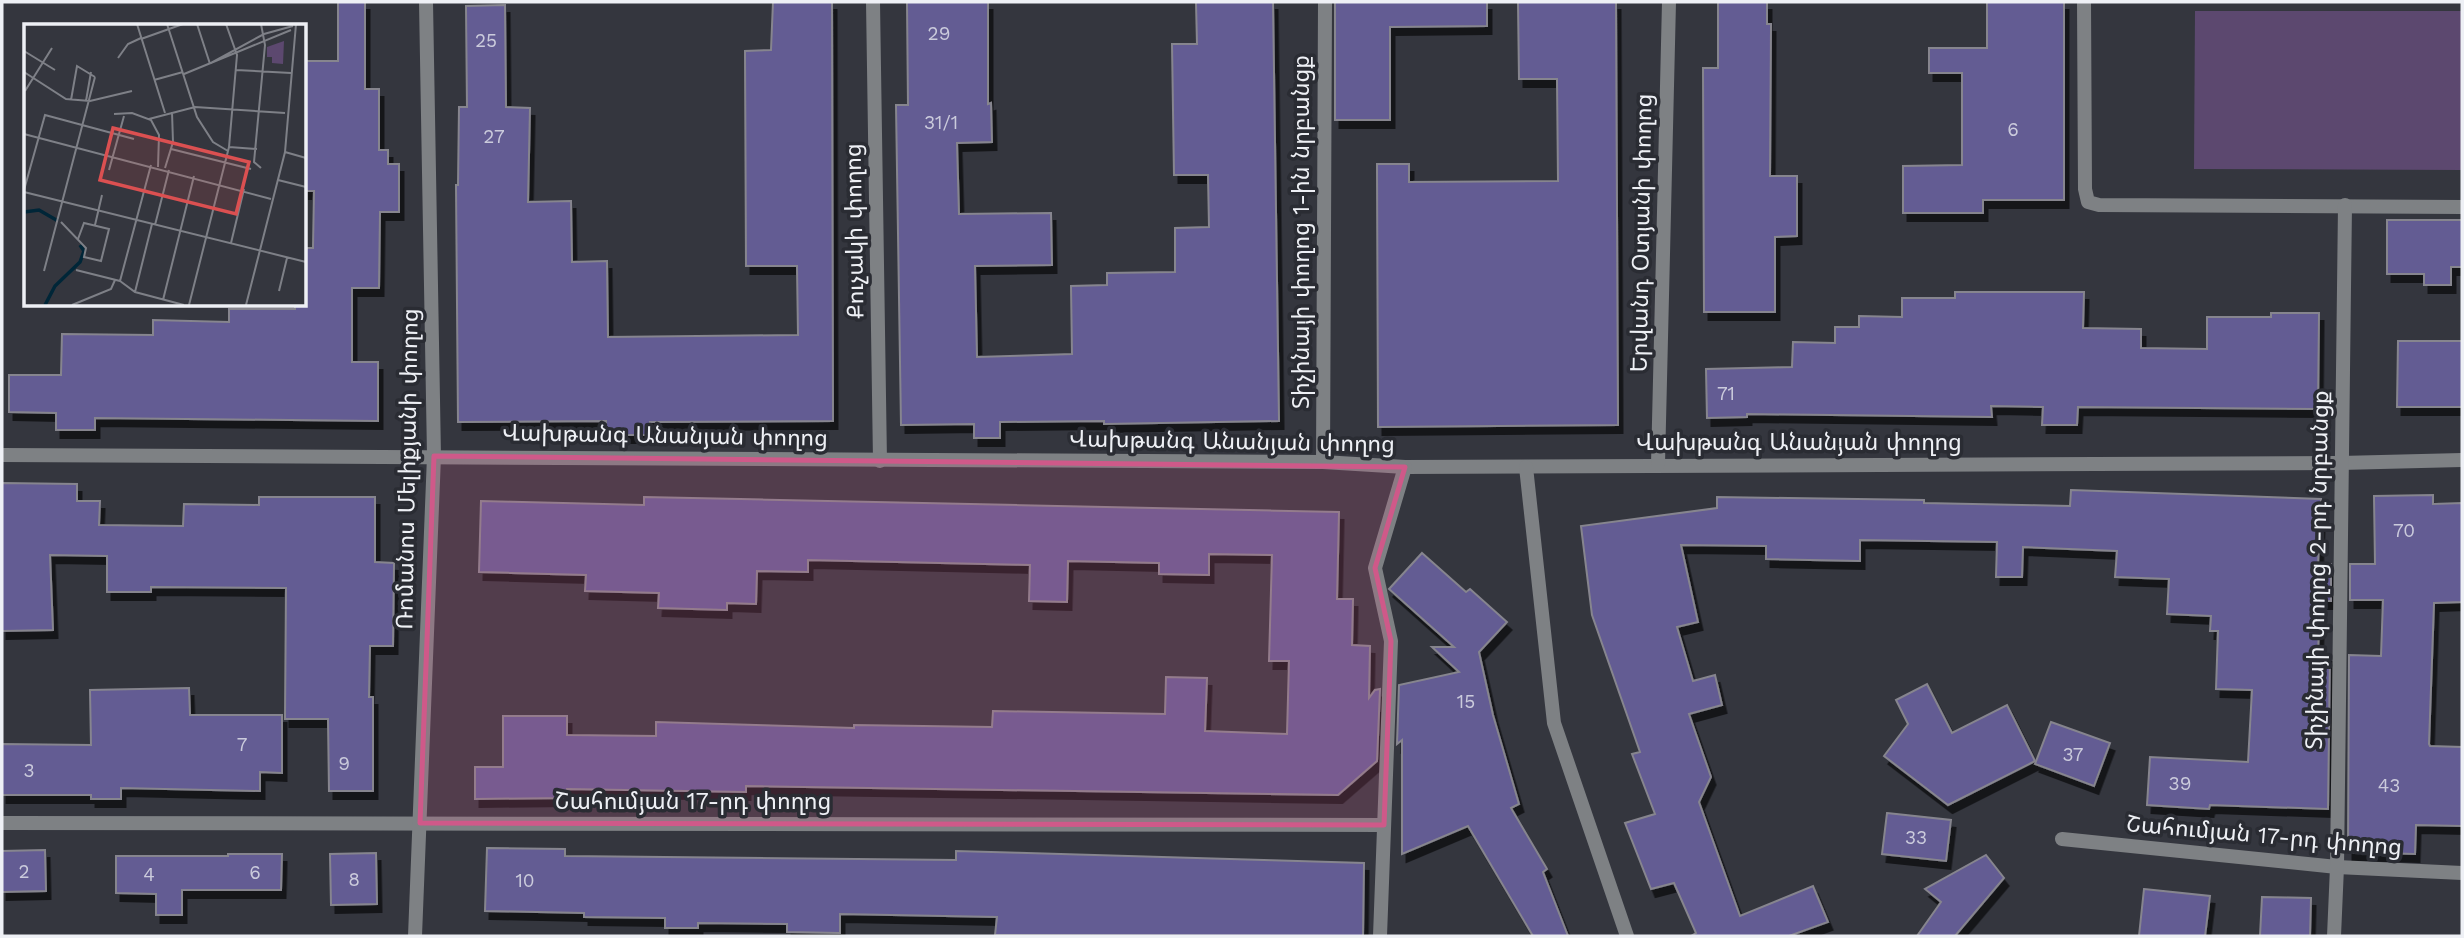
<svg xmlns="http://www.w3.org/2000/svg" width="2464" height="938" viewBox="0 0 2464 938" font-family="'Work Sans','Noto Sans Armenian',sans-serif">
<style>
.green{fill:#5c486f}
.building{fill:#635b93;stroke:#86858e;stroke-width:2;filter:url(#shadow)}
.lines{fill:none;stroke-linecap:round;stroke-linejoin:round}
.minor{stroke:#7e8184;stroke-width:14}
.tertiary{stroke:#7e8184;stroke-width:14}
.marked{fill:#cf5989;fill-opacity:0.2;stroke:#cf5989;stroke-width:5;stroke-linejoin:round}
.labels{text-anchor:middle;stroke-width:7;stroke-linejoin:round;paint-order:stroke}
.number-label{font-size:19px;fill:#cbcbdc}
.street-label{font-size:23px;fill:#eef0f5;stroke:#2a2c33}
.inset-river{fill:none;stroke:#002638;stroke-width:3.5}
.inset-road{fill:none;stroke:#7e8087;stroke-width:2}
.view{fill:#db5051;fill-opacity:0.15;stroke:#db5051;stroke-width:3.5}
.inset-edge{fill:none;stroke:#eef0f5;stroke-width:3.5}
</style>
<defs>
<filter id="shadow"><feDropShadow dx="4.5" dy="8" stdDeviation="0" flood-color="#0009"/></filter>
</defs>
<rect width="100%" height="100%" fill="#34363e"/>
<!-- green -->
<polygon class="green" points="2195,11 2462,11 2462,170 2194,169"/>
<!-- building -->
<g class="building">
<polygon points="338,2 365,2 365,89 379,89 379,150 388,150 388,164 399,164 399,212 380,212 379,288 352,288 352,362 378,362 378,421 95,418 95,430 56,430 56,413 9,412 9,375 61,375 62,334 153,335 153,320 229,322 229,309 295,309 295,304 304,304 304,248 313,248 314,191 304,191 304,61 338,61"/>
<polygon points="773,2 832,2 833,421 650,422 650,435 606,435 606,421 458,422 456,185 458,185 459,107 467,107 466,6 505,5 506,107 530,108 528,202 571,201 572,262 607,261 608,337 798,335 797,266 746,266 745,51 771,50"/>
<polygon points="907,2 988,2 988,104 991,103 992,142 957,143 959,214 1051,213 1052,265 975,266 977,357 1072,354 1071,286 1107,285 1107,273 1175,272 1175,228 1209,227 1208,175 1174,175 1172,44 1197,44 1196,2 1273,2 1279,421 1104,424 1104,421 1000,422 1000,438 974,438 974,424 901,425 896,105 908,105"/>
<polygon points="1335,2 1487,2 1487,26 1390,27 1390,120 1335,120"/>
<polygon points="1518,2 1616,2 1618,425 1378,427 1377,164 1409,164 1409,182 1558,181 1557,79 1519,79"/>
<polygon points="1718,2 1767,2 1767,24 1771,24 1770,176 1797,176 1797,236 1775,237 1775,312 1704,312 1703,68 1718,68"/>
<polygon points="1987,2 2064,2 2064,200 1983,200 1983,213 1903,213 1903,166 1962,165 1962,73 1929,73 1929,48 1987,48"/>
<polygon points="2387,220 2462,220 2462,267 2451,267 2451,285 2424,285 2424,274 2387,274"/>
<polygon points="1955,292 2084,292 2083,328 2141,329 2141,348 2207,349 2207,317 2271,317 2271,313 2319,313 2318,409 2078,407 2077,425 2042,425 2043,407 1991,406 1992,417 1747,414 1747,417 1707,418 1706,369 1792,367 1793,342 1835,343 1835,327 1859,327 1859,316 1902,317 1902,298 1955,298"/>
<polygon points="2398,341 2462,341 2462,407 2397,407"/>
<polygon points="2,483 77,484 77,501 100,501 99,525 183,526 184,504 259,505 259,497 375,497 375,562 394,563 393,646 370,646 369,697 373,697 373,791 329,791 328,719 285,719 286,588 151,587 151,592 107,592 107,556 50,555 53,630 2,631"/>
<polygon points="2071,490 2321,499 2318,565 2331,564 2331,601 2320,601 2318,654 2330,654 2328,809 2210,805 2209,809 2147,805 2150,757 2248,762 2252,690 2216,689 2218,631 2210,631 2211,616 2167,614 2169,579 2115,577 2117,551 2023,547 2022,577 1996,577 1997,542 1860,540 1860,561 1766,559 1766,546 1681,545 1698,622 1677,627 1693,681 1715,675 1722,705 1689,714 1711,777 1699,802 1740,916 1813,886 1828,922 1789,936 1691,936 1696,933 1674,883 1651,889 1625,823 1655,814 1632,754 1640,752 1592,615 1581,526 1717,508 1717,497 1924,500 1924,503 2070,506"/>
<polygon points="2433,495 2433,504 2462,503 2462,602 2434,603 2429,744 2430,746 2462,747 2462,826 2416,825 2415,854 2348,852 2349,655 2381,656 2383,600 2350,600 2350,564 2375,564 2374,496"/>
<polygon points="644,497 1339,512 1337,599 1353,599 1352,645 1370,646 1369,698 1375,690 1380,689 1377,761 1338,795 746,786 746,792 567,789 567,798 475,799 475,767 503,767 503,716 567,716 567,735 656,736 656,722 854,728 854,725 992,727 993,711 1165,714 1166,677 1207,678 1205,731 1287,734 1289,661 1269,661 1272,555 1209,554 1209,575 1159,574 1159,563 1068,561 1067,602 1029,601 1030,565 808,560 808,572 757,571 756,604 727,603 727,610 658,608 659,593 585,591 586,575 479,572 481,501 644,505"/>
<polygon points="1422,553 1466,592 1470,589 1507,622 1479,652 1493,715 1519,804 1511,808 1547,869 1543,872 1568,936 1533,936 1468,826 1402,854 1402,740 1397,744 1399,685 1459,672 1432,647 1454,647 1389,589"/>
<polygon points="1927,684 1952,733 2007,705 2035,761 1948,805 1884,756 1908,724 1896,700"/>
<polygon points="189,688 190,715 282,715 282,773 260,772 260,791 121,788 121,799 91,799 91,795 2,795 2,744 91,745 90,690"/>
<polygon points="2051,722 2110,743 2094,786 2035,764"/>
<polygon points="1887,813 1951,820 1946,861 1882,854"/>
<polygon points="487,848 565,849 565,856 956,860 956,851 1364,863 1363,936 995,935 997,917 840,914 840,933 787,932 787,924 698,923 698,928 665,928 665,918 584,917 584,913 485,911"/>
<polygon points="45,850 46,891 2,892 2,851"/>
<polygon points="376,853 377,904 331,905 330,854"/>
<polygon points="228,854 282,854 281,890 182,890 182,915 156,915 156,894 116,893 116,856 228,856"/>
<polygon points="1986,855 2004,878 1955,936 1917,936 1941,902 1925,889"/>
<polygon points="2144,889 2210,896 2205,936 2139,936"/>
<polygon points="2262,897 2311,898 2310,936 2260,936"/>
</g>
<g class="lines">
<!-- minor -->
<g class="minor">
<polyline points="873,2 880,461"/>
<polyline points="2084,2 2085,189 2088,202 2099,205 2462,207"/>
<polyline points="2,455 1323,462 1405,467 2340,463 2462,460"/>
<polyline points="1323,462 1325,2"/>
<polyline points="1658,464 1669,2"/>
<polyline points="1526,467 1554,723 1627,936"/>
<polyline points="2,823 1384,825"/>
<polyline points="2062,839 2337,867 2462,873"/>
<polyline points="1380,936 1391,641 1375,568 1405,467"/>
<polyline points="2334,936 2337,867 2345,205"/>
</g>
<!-- tertiary -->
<polyline class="tertiary" points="415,936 434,456 426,2"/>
</g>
<!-- marked area -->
<path class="marked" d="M434 456 1405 467 1375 568 1391 641 1384 825 420 823Z"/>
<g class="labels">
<!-- number labels -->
<g class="number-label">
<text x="939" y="40">29</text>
<text x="486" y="47">25</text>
<text x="941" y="129">31/1</text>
<text x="2013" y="136">6</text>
<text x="494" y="143">27</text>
<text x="1726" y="400">71</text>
<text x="2404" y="537">70</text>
<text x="1466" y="708">15</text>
<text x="242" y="751">7</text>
<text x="2073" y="761">37</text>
<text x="344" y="770">9</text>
<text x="29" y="777">3</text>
<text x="2180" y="790">39</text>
<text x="2389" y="792">43</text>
<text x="1916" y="844">33</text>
<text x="24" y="878">2</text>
<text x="255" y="879">6</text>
<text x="149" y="881">4</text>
<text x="354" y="886">8</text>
<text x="525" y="887">10</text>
</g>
<!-- street labels -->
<g class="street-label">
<text transform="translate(854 231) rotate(-91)" y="8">Քուչակի փողոց</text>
<text transform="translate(1301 232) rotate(-90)" y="8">Տիչինայի փողոց 1-ին նրբանցք</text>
<text transform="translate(1641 233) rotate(-89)" y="8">Երվանդ Օտյանի փողոց</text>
<text transform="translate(665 435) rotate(1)" y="8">Վախթանգ Անանյան փողոց</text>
<text transform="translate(1232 441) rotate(1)" y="8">Վախթանգ Անանյան փողոց</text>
<text x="1799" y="450">Վախթանգ Անանյան փողոց</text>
<text transform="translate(407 469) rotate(-89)" y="8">Ռոմանոս Մելիքյանի փողոց</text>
<text transform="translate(2317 570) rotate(-89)" y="8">Տիչինայի փողոց 2-րդ նրբանցք</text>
<text x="693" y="809">Շահումյան 17-րդ փողոց</text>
<text transform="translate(2264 835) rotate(5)" y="8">Շահումյան 17-րդ փողոց</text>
</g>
</g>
<!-- overview -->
<g transform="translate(24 24)">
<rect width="282" height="282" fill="#34363e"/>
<path d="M260 17 259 40 248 39V33H243V23Z" fill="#5c486f"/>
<path class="inset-river" d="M0 188 15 186 34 197M21 281 31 262 56 238 60 227 56 221"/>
<path class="inset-road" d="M113 0 141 89M143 0 173 93 189 118 204 127M173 0 186 40M237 0 241 21 230 138 237 144M117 15 159 0M0 27 31 46M94 34 104 20 117 14M187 39 240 10 269 2M212 46 267 49M0 48 42 75 66 77 108 67M160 50 267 6M130 56 159 48M1 67 28 24M47 76 53 42 71 53M62 77 67 48M90 90 108 89 127 96 135 111 134 143M125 95 171 83 261 89M0 110 247 175M205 123 233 125M147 125 227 145M261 128 282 134M141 144 149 118 148 88M85 146 100 92M254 156 282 163M0 166 21 91 110 115M0 168 282 238M37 198 62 224 60 233 77 237 85 205 60 199 54 215M71 201 78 171M131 201 145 146M207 219 220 165M52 246 96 257 127 141M20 247 71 53M96 257 111 268 160 281M255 267 263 234M111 268 128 200M139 276 170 152M48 281 87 265 91 256M165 281 205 123 213 31 202 0M222 281 261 128 272 0"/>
<path class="view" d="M89 104 225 138 212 190 76 156Z"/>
<rect width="282" height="282" class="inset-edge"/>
</g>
<!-- border -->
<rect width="2464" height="938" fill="none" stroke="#eef0f5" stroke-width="7"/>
</svg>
